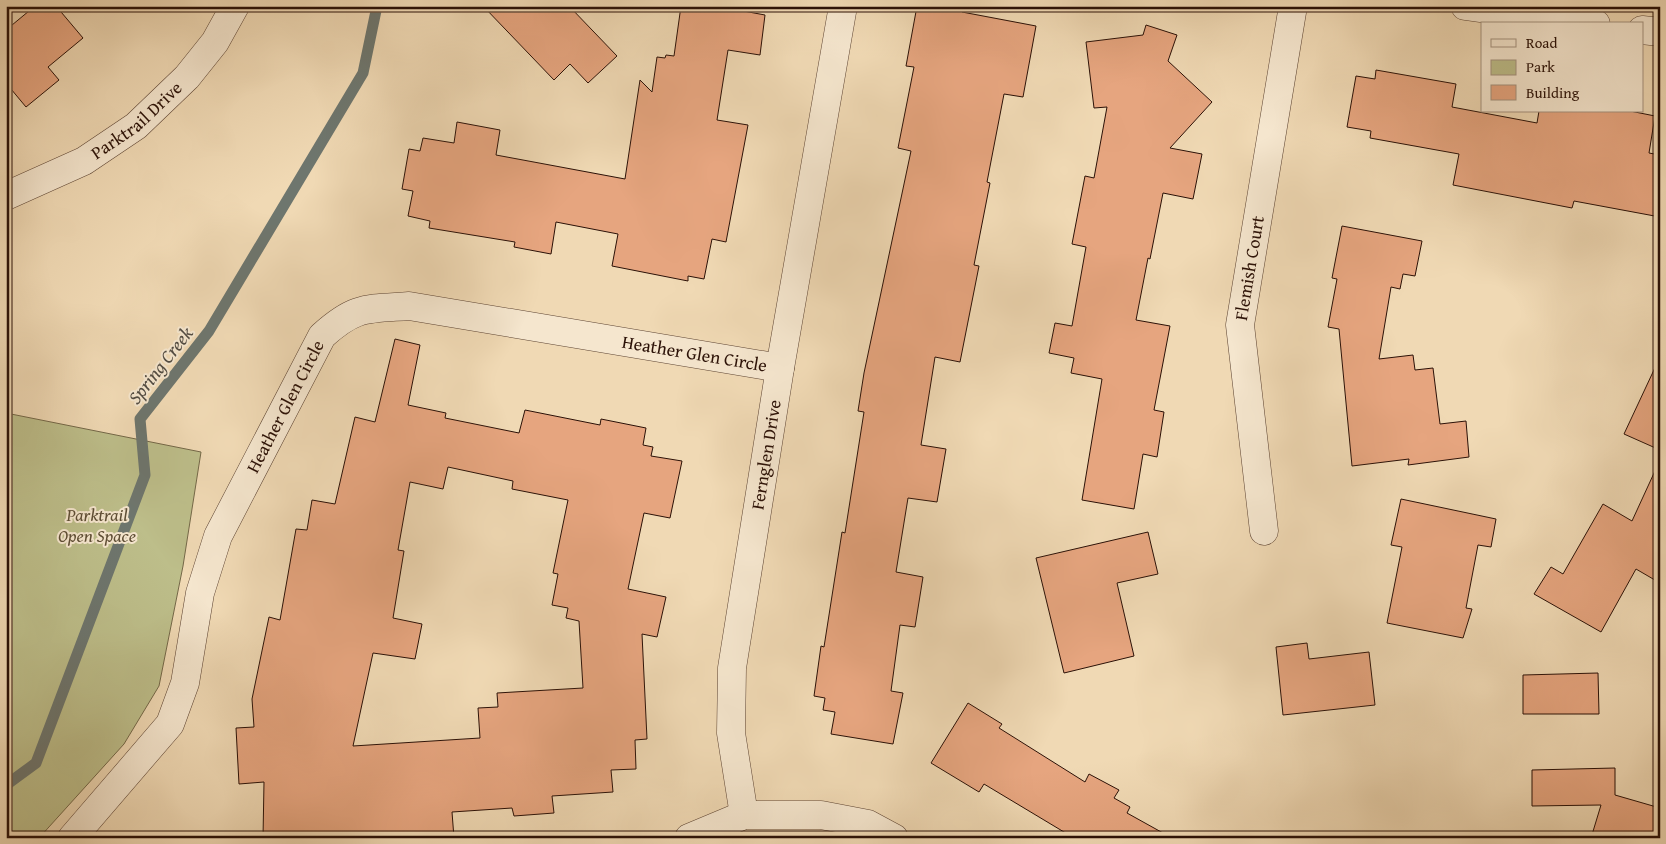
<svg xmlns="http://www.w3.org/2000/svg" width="1666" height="844" viewBox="0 0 1666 844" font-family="'Gentium Book Plus',serif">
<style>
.green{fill:#bdbe8a;stroke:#746848}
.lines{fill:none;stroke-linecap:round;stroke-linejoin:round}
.stream{stroke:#6e766e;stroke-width:11}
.building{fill:#e6a57f;stroke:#2b1107;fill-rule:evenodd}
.minor-casing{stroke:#5c4332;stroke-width:29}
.minor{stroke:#f5e6ce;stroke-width:28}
.labels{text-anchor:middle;stroke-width:4;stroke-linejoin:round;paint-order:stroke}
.street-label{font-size:18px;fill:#2b1107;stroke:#f5e6ce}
.park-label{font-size:18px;font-style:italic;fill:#5e4e35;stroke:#f5e6ce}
.water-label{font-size:19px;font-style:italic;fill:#524c43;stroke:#f5e6ce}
</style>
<rect width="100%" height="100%" fill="#f0d9b4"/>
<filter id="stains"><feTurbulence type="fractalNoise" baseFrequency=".004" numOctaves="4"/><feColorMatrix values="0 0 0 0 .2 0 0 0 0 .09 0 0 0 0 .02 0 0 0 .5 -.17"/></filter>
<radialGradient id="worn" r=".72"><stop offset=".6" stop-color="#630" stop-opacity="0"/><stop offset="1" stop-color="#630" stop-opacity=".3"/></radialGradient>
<!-- green -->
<polygon class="green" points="6,413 201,452 183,566 159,686 124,744 39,838 6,838"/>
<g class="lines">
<!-- stream -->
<polyline class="stream" points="6,785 36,763 145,475 140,419 209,331 363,73 377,6"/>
</g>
<!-- building -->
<g class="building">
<polygon points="35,6 56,6 83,38 48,67 59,80 26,107 6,83 6,30"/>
<polygon points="483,6 569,6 617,56 588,83 570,64 554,80"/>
<polygon points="681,6 738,6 738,10 765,15 760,55 728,50 717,120 748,125 726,242 712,239 704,279 688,276 688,281 612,266 618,234 556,222 551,254 514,247 515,242 429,228 430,221 408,216 413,191 402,189 409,149 420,151 423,138 454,143 457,122 500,130 496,155 625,179 640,80 652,92 657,57 665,58 666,55 674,56"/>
<polygon points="917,6 963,6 962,12 1036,26 1023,97 1004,94 987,182 990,183 974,265 979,266 960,362 935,357 921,445 946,449 937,502 908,498 896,572 923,577 915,627 900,625 891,691 903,693 893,744 831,734 835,712 823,710 825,698 814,696 821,646 824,647 842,532 845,533 864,412 858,411 864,373 911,151 898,148 914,67 906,66"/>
<polygon points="1146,25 1177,35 1168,61 1212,102 1170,148 1202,154 1193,199 1163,193 1150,259 1148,258 1136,320 1170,326 1154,410 1164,412 1157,457 1143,454 1134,509 1082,500 1102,379 1071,373 1074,358 1049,353 1055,323 1072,326 1086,247 1072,244 1085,176 1094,178 1107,107 1094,108 1086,42 1143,35"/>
<polygon points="1376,70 1456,84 1452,107 1537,123 1539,111 1630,111 1655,116 1649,153 1660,155 1660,217 1574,201 1572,208 1453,185 1459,154 1370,138 1371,131 1347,127 1356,76 1375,79"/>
<polygon points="1342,226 1422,241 1415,276 1403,274 1400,289 1391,287 1379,359 1413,355 1415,370 1433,368 1440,424 1466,421 1469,457 1408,465 1409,459 1352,466 1339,329 1328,327 1337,279 1332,278"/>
<path d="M395 339 420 345 408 405 446 413 445 418 519 433 525 410 600 425 601 419 646 428 643 445 653 447 651 456 682 461 670 518 644 513 628 589 666 597 657 637 642 634 647 739 635 740 636 769 611 770 613 792 552 796 554 813 514 816 512 808 452 812 454 838H263L264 782 239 784 236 728 254 727 252 699 269 617 280 620 296 529 307 530 312 500 335 504 355 417 375 422ZM448 467 513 481 512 489 568 500 553 573 558 574 552 605 568 608 566 618 579 621 583 688 497 693 498 707 478 708 480 738 353 746 373 653 415 659 422 624 393 618 404 551 398 550 410 482 443 489Z"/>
<polygon points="1660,357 1660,450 1624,434"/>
<polygon points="1660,460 1660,583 1636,569 1601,632 1534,594 1551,567 1563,574 1603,504 1632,521"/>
<polygon points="1401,499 1496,519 1491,547 1478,545 1466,608 1472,609 1463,638 1387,623 1402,547 1391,545"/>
<polygon points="1148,532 1158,574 1117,583 1134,656 1064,673 1036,558"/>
<polygon points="1307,643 1309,659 1369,652 1375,705 1283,715 1276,647"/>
<polygon points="1598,673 1599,714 1523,714 1523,675"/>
<polygon points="968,703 1002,724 999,728 1085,782 1089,774 1119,790 1114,798 1130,807 1127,813 1172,838 1074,838 984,784 979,792 931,763"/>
<polygon points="1615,768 1615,795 1660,808 1660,838 1591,838 1601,805 1532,806 1532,770"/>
</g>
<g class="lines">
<defs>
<g id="minor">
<polyline points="1465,6 1596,24"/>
<polyline points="1642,30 1660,32"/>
<path id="s1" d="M6 196 84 161 136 126 187 77 215 42 235 6"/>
<path id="s2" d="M1264 531 1240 325 1293 6"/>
<path id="s3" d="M744 815 731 733 732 668 780 368 843 6"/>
<path id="s4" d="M72 838 170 724 185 683 200 593 218 536 322 336C355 306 366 309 409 306L780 368"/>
<polyline points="689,838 744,815 821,815 868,824 894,838"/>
</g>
</defs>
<!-- minor casing -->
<use href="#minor" class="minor-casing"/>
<!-- minor -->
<use href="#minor" class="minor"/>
</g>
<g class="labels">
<!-- street labels -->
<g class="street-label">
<text dy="6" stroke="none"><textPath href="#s1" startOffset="152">Parktrail Drive</textPath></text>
<text dy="6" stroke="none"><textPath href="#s2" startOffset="265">Flemish Court</textPath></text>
<text dy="6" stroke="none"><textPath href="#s4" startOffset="955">Heather Glen Circle</textPath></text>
<text dy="6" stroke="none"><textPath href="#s4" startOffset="491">Heather Glen Circle</textPath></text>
<text dy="6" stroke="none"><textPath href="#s3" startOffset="364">Fernglen Drive</textPath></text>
</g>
<!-- park labels -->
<g class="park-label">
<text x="97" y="521">Parktrail<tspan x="97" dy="21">Open Space</tspan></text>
</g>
<!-- water labels -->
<g class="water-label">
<text transform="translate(160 365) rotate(-52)" y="7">Spring Creek</text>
</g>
</g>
<!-- margin -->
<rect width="1666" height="844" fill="none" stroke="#f0d9b4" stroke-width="25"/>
<rect x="8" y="8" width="1651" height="829" fill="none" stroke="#2b1107" stroke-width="2.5"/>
<rect x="12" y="12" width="1641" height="819" fill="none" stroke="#2b1107"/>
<!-- legend -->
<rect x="1481" y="22" width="162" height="90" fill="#f5e6ce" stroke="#a4917e"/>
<rect x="1491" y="39" width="25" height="8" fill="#f5e6ce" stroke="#a4917e"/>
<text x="1526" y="48" font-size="15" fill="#2b1107">Road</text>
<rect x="1491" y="60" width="25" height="15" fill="#bdbe8a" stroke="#a4917e"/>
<text x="1526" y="72" font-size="15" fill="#2b1107">Park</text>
<rect x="1491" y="85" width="25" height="15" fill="#e6a57f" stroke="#a4917e"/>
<text x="1526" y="98" font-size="15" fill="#2b1107">Building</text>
<rect width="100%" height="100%" filter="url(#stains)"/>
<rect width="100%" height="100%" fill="url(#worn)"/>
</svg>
